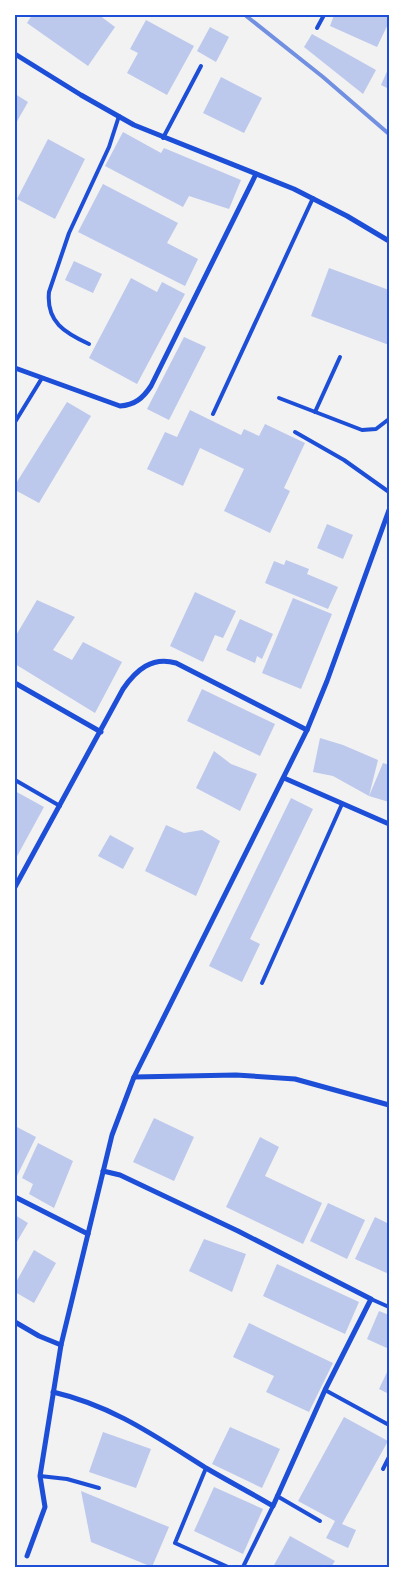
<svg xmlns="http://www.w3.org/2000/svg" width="404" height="1582" viewBox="0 0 404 1582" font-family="'PT Sans Narrow',sans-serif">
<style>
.building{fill:#bdc9ec}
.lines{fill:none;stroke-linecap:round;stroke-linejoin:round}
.service{stroke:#1d4ed8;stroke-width:4}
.minor{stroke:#1d4ed8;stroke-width:5}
.rail{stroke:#7290e2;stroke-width:4}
.neatline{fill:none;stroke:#1d4ed8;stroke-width:2}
</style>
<rect width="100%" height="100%" fill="#f2f2f2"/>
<!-- building -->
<g class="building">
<polygon points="32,15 99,15 115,27 88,66 27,23"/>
<polygon points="334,15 389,15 389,22 377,47 330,26"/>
<polygon points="146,20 194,46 167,95 127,73 138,53 130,49"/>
<polygon points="210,27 229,37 216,62 197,51"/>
<polygon points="312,34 376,70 363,94 304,47"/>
<polygon points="389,67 389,89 381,85"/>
<polygon points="221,77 262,98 244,133 203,113"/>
<polygon points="15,94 28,102 15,125"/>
<polygon points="123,132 161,153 164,148 241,180 229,209 189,196 183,207 105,166"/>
<polygon points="48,139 85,159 55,219 17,199"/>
<polygon points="103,184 178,223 167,243 198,259 185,286 78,232"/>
<polygon points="74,261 102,274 93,293 65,280"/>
<polygon points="329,268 389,290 389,345 311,316"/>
<polygon points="131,278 157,292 162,282 185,294 137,384 89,358"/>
<polygon points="184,337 206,347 169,420 147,409"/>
<polygon points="67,402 91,416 39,503 15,490 15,485"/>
<polygon points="190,410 241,435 244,429 259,436 265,424 305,443 284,488 290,491 270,533 224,511 244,469 200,448 183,486 147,469 165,432 177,437"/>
<polygon points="327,524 353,535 343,559 317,548"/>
<polygon points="286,560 309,569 307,574 338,587 328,609 265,583 274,561 284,565"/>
<polygon points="195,592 236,611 223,638 215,635 203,662 170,646"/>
<polygon points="293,598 332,614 301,689 262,673"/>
<polygon points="37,600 75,617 53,650 72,660 83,642 122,662 95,713 15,664 15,637"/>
<polygon points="240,619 273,634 262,659 257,656 255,663 226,650"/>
<polygon points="202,689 275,724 260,756 187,721"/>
<polygon points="320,738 343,745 378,760 369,796 333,776 313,772"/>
<polygon points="214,751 231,764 257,774 240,811 196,788"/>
<polygon points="383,763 389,765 389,802 369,796"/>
<polygon points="15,791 44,807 15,860"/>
<polygon points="291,798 313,809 250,939 260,944 242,982 209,966"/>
<polygon points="166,825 184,833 202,830 220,841 196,896 145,871"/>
<polygon points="110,835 134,848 123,869 98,856"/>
<polygon points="154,1118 194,1137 174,1181 133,1162"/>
<polygon points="15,1126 36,1137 15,1180"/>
<polygon points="260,1137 279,1147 265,1176 322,1203 303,1244 226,1207"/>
<polygon points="38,1143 73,1161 54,1208 29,1194 33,1184 22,1178"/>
<polygon points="328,1203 365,1220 347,1259 310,1241"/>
<polygon points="15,1215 28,1223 15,1245"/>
<polygon points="375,1217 389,1224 389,1274 355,1259"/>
<polygon points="204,1239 246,1254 232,1292 189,1271"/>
<polygon points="34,1250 56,1263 34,1303 15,1292 15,1284"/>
<polygon points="277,1264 359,1302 345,1334 263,1296"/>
<polygon points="379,1311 389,1315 389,1349 367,1339"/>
<polygon points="249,1323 333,1363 309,1412 266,1392 274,1376 233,1357"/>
<polygon points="389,1368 389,1394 379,1389"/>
<polygon points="344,1417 388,1441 342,1524 356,1530 348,1548 326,1538 335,1521 298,1501"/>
<polygon points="230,1427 280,1449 262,1488 212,1464"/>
<polygon points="103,1432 151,1449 136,1488 89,1472"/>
<polygon points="214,1487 263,1509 243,1554 194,1531"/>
<polygon points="81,1491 169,1527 152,1567 91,1542"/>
<polygon points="290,1536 335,1561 331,1567 273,1567"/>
</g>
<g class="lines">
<!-- service -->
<g class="service">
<polyline points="317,28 324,15"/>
<polyline points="163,138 201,66"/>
<path d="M89 344C65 333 46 322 49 292L69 233 109 147 119 116"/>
<polyline points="279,398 362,430 376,429 389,419"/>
<polyline points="315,412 340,357"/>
<polyline points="213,414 313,198"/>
<polyline points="15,422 42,378"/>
<polyline points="295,432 344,460 389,492"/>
<polyline points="15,780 60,806"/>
<polyline points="262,983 342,804"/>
<polyline points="371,1299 389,1307"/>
<polyline points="325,1390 389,1425"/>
<polyline points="206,1468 175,1543 228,1567"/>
<polyline points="383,1469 389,1457"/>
<polyline points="40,1476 67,1479 99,1488"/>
<polyline points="277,1496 320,1521"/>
<polyline points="243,1567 273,1506"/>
</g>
<!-- minor -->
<g class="minor">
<polyline points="15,54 81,95 134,125 294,189 347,216 389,241"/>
<path d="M15 368 120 406C135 405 143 398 151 386L256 174"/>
<polyline points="15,683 101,732"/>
<polyline points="284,778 389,824"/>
<path d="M15 887 123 689C136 670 152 656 176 663L307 730"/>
<polyline points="134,1077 236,1075 295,1079 389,1105"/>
<polyline points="15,1197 88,1234"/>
<polyline points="15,1322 39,1336 61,1345"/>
<path d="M53 1392C113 1406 155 1436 206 1468 228 1481 251 1493 273 1506L325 1390 371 1299 238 1231 120 1175 103 1171"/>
<polyline points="27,1556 45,1507 40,1476 61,1345 112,1135 134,1077 307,730 327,681 389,510"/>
</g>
<!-- rail -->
<polyline class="rail" points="245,15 323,77 389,134"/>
</g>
<!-- border -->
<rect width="404" height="1582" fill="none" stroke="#ffffff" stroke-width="32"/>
<rect x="16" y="16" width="372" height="1550" class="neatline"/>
</svg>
